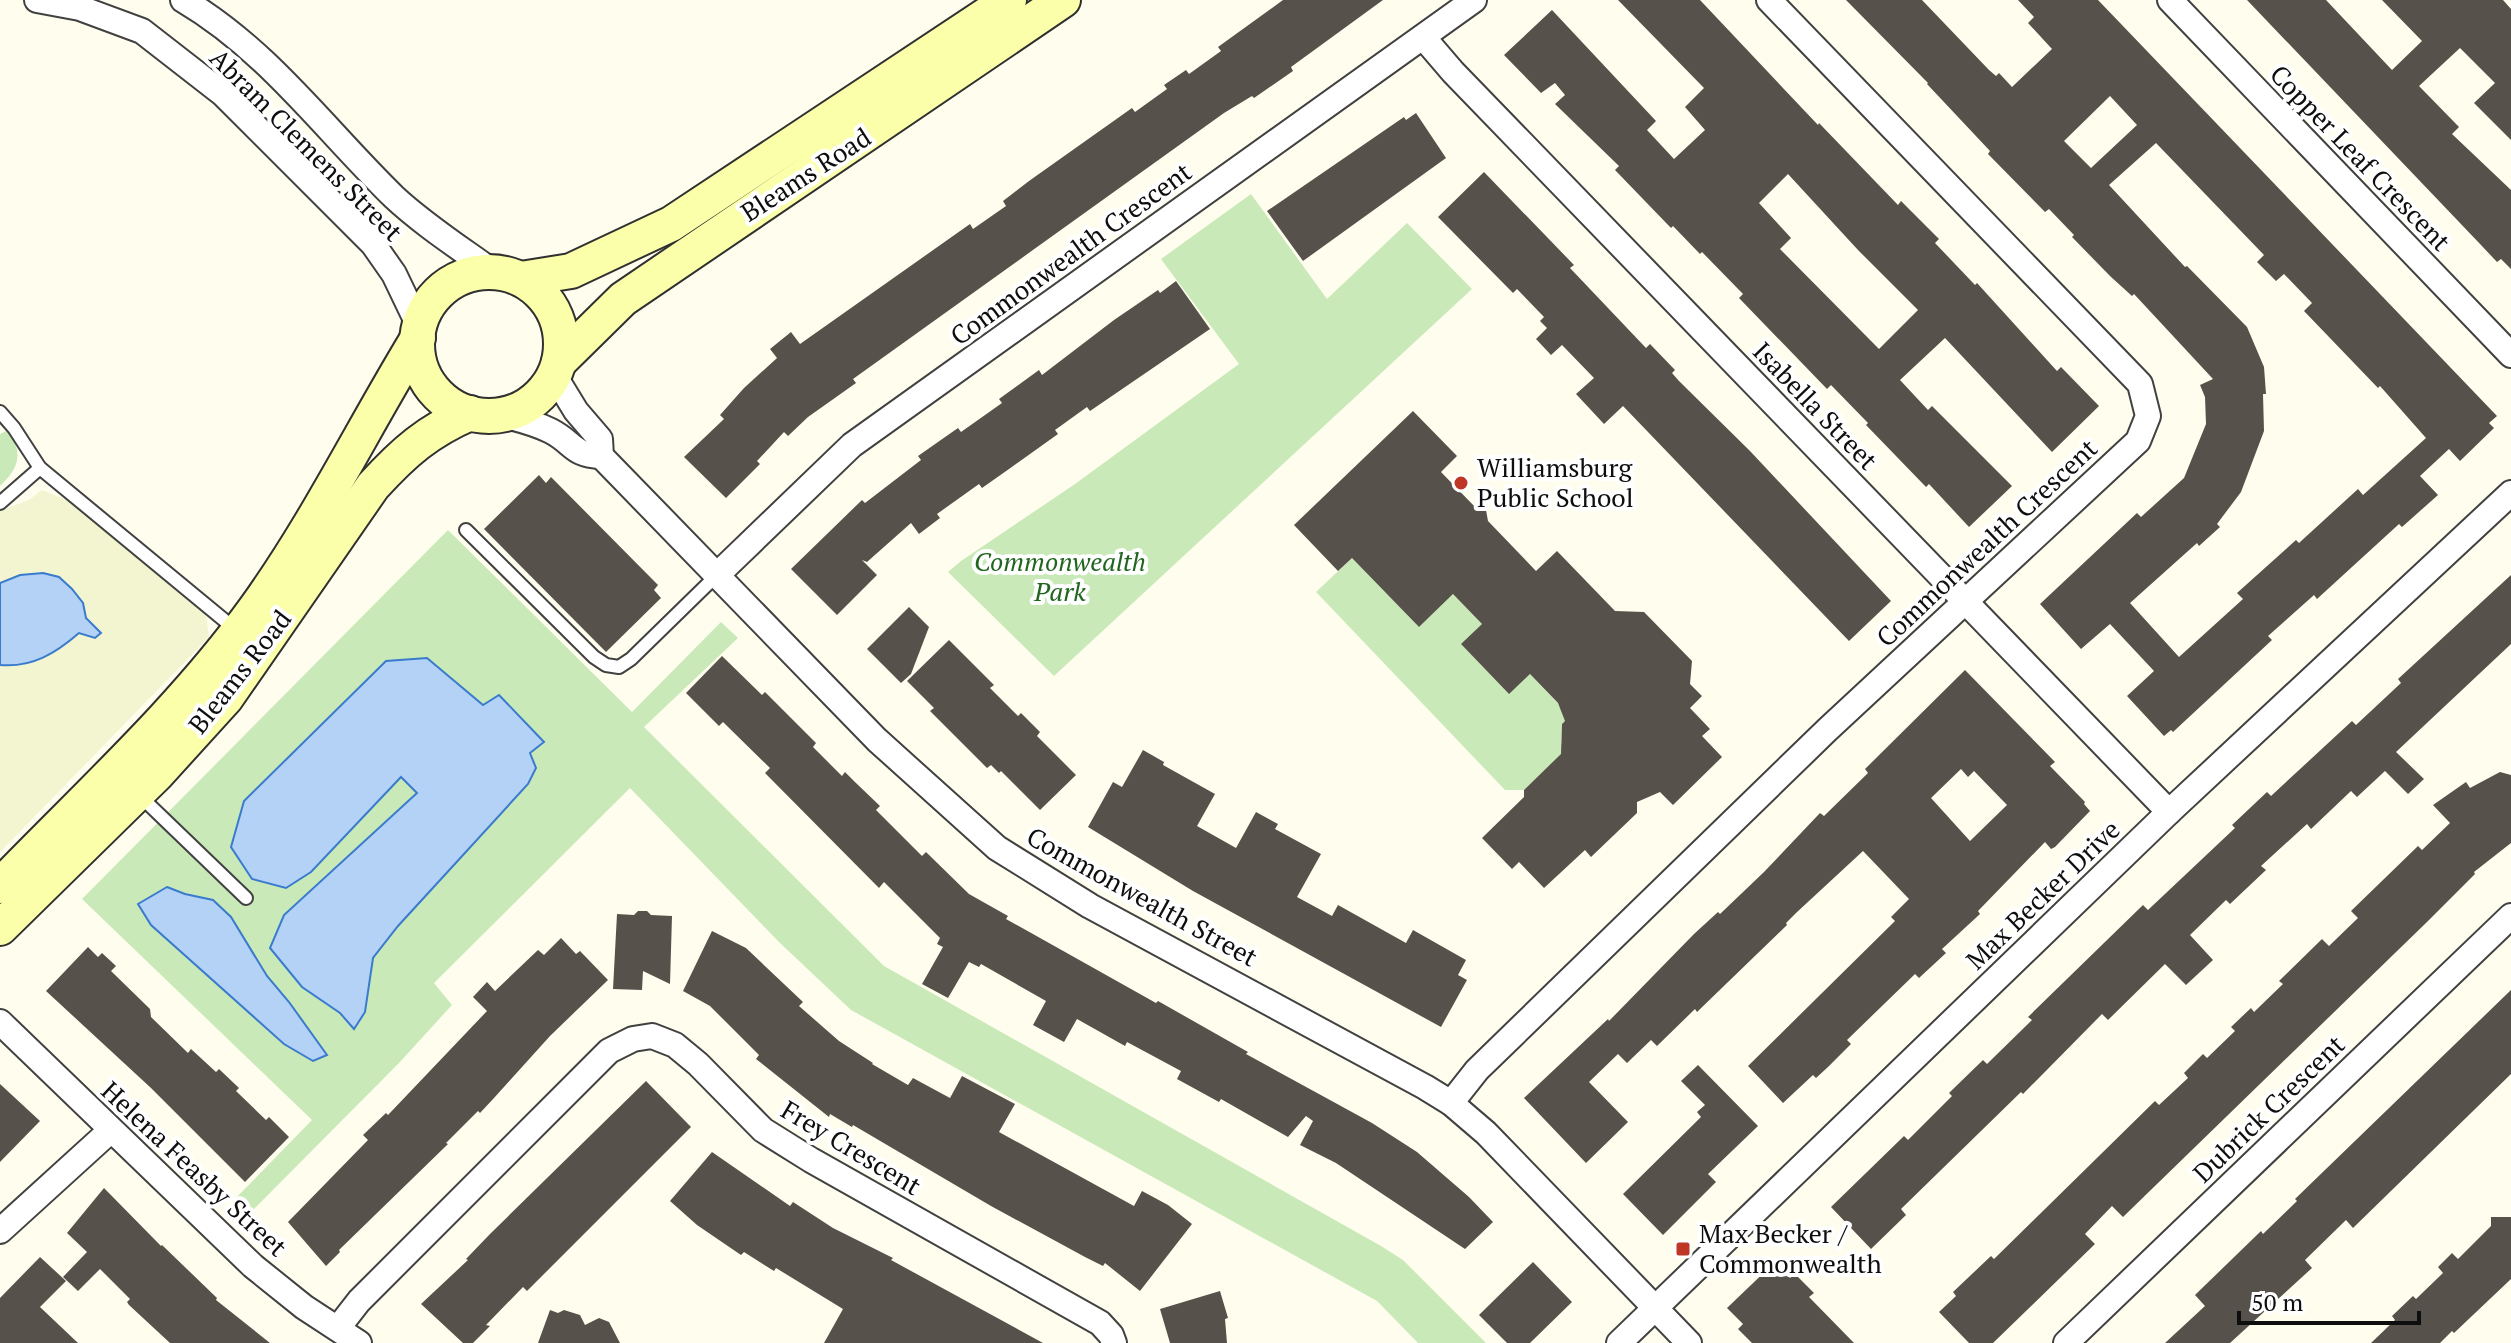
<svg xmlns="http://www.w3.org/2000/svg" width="2511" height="1343" viewBox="0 0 2511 1343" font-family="'PT Serif',serif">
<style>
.farmland{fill:#f2f5cf}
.green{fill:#cae9b8;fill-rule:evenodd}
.water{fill:#b3d2f6;stroke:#3a7bcd;stroke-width:2}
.building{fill:#56514a;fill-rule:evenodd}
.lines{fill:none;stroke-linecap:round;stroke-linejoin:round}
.service-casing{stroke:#414141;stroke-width:16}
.minor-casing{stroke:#414141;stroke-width:28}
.secondary-casing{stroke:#303030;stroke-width:38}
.service{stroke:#fff;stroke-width:12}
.minor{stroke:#fff;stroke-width:24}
.secondary{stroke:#fbffaa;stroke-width:34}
.poi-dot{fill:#be3726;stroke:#fff;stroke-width:3}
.labels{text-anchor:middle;stroke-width:8;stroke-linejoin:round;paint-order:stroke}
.street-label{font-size:26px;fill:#0e0e0e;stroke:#fff}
.poi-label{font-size:26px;fill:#0e0e0e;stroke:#fff;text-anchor:start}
.park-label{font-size:26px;font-style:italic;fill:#21661e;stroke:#fff}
</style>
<rect width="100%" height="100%" fill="#fffeee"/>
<!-- farmland -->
<polygon class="farmland" points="42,490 69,501 193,597 206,615 209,637 0,852 0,511 29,500"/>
<!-- green -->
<g class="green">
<polygon points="1251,194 1327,299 1407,223 1472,289 1054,676 948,572 961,561 1075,484 1239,364 1161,259"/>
<path d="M8 430C23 453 20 467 0 486V434Z"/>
<path d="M448 530 632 712 721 622 738 638 644 727 884 966 1381 1246 1403 1260 1486 1343H1418L1377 1301 851 1010 780 943 630 788 434 983 452 1005 399 1063 249 1214 233 1201 312 1120 82 899ZM427 658 483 705 398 926 373 958 365 1012 354 1028 340 1013 284 915 417 793 401 776 311 872 252 879 231 846 244 801 386 661ZM167 887 185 894 213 900 231 917 267 976 289 1002 327 1055Z"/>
<polygon points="1352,558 1419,627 1453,594 1482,624 1462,645 1508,693 1530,674 1570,716 1562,724 1561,744 1577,760 1554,781 1544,771 1524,790 1505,790 1316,592"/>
</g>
<!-- water -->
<g class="water">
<path d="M43 573 59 577 72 589 83 603 86 618 101 633 95 638 79 633C56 653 32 668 0 665V583L20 575Z"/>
<polygon points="427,658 483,705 499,695 544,742 530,753 536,768 528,784 398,926 373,958 365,1012 354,1029 340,1013 302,987 270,948 284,915 417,793 401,777 311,872 286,888 252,879 231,847 244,801 386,661"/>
<polygon points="167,887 185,894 213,900 231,917 267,976 289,1002 327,1055 313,1061 284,1044 151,925 138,904"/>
</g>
<!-- building -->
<g class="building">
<polygon points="1283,0 1383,0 1291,67 1293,71 1254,98 1252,96 1224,113 853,379 856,383 808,417 788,436 784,432 757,461 760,464 726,498 684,457 724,419 720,415 744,388 777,358 770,349 791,332 800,344 970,224 973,229 1006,206 1003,201 1029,181 1132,108 1135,112 1167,89 1164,85 1186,70 1189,74 1221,51 1218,47"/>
<path d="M1618 0H1700L1818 125 1819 123 1898 205 1901 201 1939 239 1935 243 1975 285 1977 283 2057 371 2061 367 2099 406 2052 452 1945 338 1900 380 1928 410 1932 406 2012 486 1969 527 1929 484 1926 487 1866 425 1868 423 1831 385 1827 389 1739 298 1743 294 1702 252 1700 254 1673 226 1671 228 1615 170 1619 166 1555 104 1565 95 1555 83 1541 93 1504 55 1552 10 1656 121 1647 130 1674 159 1705 130 1685 107 1704 88ZM1788 174 1858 250 1918 310 1879 349 1780 249 1791 238 1759 203Z"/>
<path d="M1846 0H1922L1989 70 1996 76 1999 73 2012 87 2052 49 2028 23 2034 17 2018 0H2098L2497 416 2489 423 2494 428 2460 461 2449 449 2420 476 2438 495 2402 527 2399 524 2317 599 2314 595 2268 636 2272 640 2173 732 2171 730 2164 736 2127 696 2154 671 2110 624 2081 649 2040 604 2137 513 2141 517 2184 478 2206 424 2205 397 2200 385 2213 379 2134 294 2132 296 2110 276 2072 237 2074 235 2049 209 2045 212 1988 154 1990 151 1927 84 1928 83ZM2110 96 2137 125 2091 168 2064 141ZM2156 143 2264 255 2257 262 2276 281 2284 274 2312 303 2304 311 2378 388 2380 386 2426 438 2363 495 2358 489 2299 543 2296 540 2237 593 2243 599 2179 657 2130 603 2197 543 2199 546 2220 527 2217 524 2241 492 2264 431 2263 394H2266L2264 367 2247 327 2187 266 2185 267 2109 185Z"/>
<polygon points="2247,0 2326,0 2392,70 2422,41 2382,0 2503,0 2511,9 2511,140 2474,103 2495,83 2460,48 2419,86 2459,127 2452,134 2511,190 2511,269 2501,259 2497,262 2481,245"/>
<polygon points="1416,113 1446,158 1303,261 1267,211 1404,117 1406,120"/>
<polygon points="1484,172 1574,265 1570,268 1646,348 1650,344 1675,370 1672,373 1679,381 1750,451 1891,601 1849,641 1623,406 1604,424 1576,394 1594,378 1562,345 1551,355 1536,339 1547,328 1540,321 1544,317 1517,289 1513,293 1438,217"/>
<polygon points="1176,281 1210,329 1090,411 1087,407 1055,430 1058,434 1009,469 982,488 979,484 937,514 940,518 919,534 911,523 867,562 862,560 877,575 837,615 791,569 862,500 865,503 921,460 918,456 958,428 961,432 1002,403 999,399 1039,370 1042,375 1114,320 1158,290 1160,293"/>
<polygon points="1413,411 1457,456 1441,472 1476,508 1486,510 1488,521 1536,571 1557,551 1615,611 1644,612 1692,661 1690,684 1702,696 1690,708 1710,729 1702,736 1722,757 1673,805 1660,792 1637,802 1637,813 1591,857 1585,850 1544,888 1519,862 1512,869 1482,838 1524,797 1524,790 1561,754 1562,724 1565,721 1558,703 1530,674 1509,694 1461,644 1482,624 1453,594 1419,627 1352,558 1338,571 1294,525"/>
<polygon points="539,475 546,483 551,477 658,585 654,590 661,598 606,652 484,529"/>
<polygon points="2511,575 2511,644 2396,752 2424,779 2408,794 2385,771 2357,797 2351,791 2311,829 2307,824 2261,866 2266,870 2230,904 2226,900 2190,935 2213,960 2186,985 2165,964 2108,1020 2102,1014 2023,1094 2021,1092 1901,1209 1906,1215 1871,1249 1831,1207 1904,1136 1908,1140 1952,1096 1949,1093 1983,1060 1987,1064 2032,1020 2028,1017 2143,905 2148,910 2235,828 2232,825 2267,792 2271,796 2352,721 2356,725 2401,683 2398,679"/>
<polygon points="909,607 929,627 911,674 901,683 867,649"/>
<polygon points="949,640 994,685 990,688 1018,716 1021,713 1040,732 1037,736 1076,775 1040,810 1001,771 999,773 991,765 987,768 930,711 934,708 907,681"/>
<polygon points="722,656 762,695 765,692 816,743 813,747 842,776 845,772 856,783 880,806 876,810 922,856 926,852 969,894 1008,916 1006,919 1156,1003 1158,1001 1248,1052 1246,1054 1372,1123 1417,1152 1469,1197 1493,1222 1465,1249 1336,1163 1300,1145 1313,1121 1306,1116 1288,1137 1221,1099 1219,1102 1177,1079 1181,1071 1127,1042 1125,1046 1077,1019 1064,1042 1033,1025 1046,1001 981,964 979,967 969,962 948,998 922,984 943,947 937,944 940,938 884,882 879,888 765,773 770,768 723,722 719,726 686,693"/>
<path d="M1965 670 2055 762 2050 766 2085 802 2084 804 2090 811 2055 847 2051 849 2045 842 1978 911 1980 914 1942 949 1946 953 1919 978 1915 974 1847 1040 1851 1044 1828 1067 1816 1078 1813 1075 1783 1103 1748 1066 1895 921 1891 917 1909 899 1863 851 1796 913 1786 923 1787 925 1697 1012 1695 1009 1657 1046 1651 1040 1627 1063 1618 1054 1589 1082 1628 1122 1586 1163 1524 1098 1608 1019 1609 1021 1694 934 1718 912 1720 914 1764 872 1820 813 1824 816 1868 773 1865 769ZM1961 769 1968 777 1974 771 2007 805 1970 841 1931 798Z"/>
<polygon points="1143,750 1164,762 1163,765 1215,794 1197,826 1236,848 1256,812 1278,824 1275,829 1321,854 1297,897 1332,916 1338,905 1406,943 1413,930 1466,960 1458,975 1467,980 1441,1027 1193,891 1088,827 1113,782 1122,787"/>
<polygon points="2500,772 2511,775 2511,843 2474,872 2475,874 2428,921 2123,1217 2112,1206 2085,1234 2095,1244 1993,1343 1969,1343 1939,1312 1956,1296 1953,1292 1991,1256 1994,1259 2155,1101 2159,1105 2188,1078 2184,1073 2203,1054 2207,1058 2235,1031 2231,1027 2251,1008 2254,1012 2283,984 2279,981 2322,939 2329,946 2358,918 2351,911 2418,846 2422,850 2450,823 2433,805 2466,782 2470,788"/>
<polygon points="638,911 647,911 651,915 672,916 670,984 643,971 642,990 613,989 617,914 634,915"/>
<polygon points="712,931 746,948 803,1002 799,1006 839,1041 873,1063 872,1064 908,1085 913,1078 950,1098 962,1076 1015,1104 999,1132 1134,1206 1142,1191 1168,1205 1192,1224 1140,1291 1105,1263 1103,1266 1085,1257 991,1206 853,1125 852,1127 830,1114 829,1117 756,1059 759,1055 710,1006 683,991"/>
<polygon points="561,938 576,954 580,951 608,980 550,1036 494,1098 480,1113 478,1111 446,1143 448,1144 339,1250 340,1252 326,1266 288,1222 368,1140 363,1135 386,1113 388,1115 487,1011 473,997 487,982 495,991 538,950 544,955"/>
<polygon points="88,947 98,957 102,953 116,966 111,971 150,1009 151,1017 188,1053 191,1049 216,1072 219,1069 239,1088 236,1091 266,1120 269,1117 289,1137 245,1182 151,1088 46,991"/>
<polygon points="2511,990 2511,1074 2353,1228 2346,1220 2305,1260 2312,1268 2230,1343 2165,1343 2205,1306 2195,1295 2261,1231 2263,1234 2297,1201 2295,1199"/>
<polygon points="1698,1065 1758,1126 1708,1174 1716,1182 1663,1235 1623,1194 1701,1117 1697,1112 1705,1105 1681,1081"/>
<polygon points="646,1081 691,1127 527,1291 523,1287 486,1325 490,1326 473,1343 463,1343 421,1304 468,1260 466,1259 490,1234"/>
<polygon points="0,1084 40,1121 0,1162"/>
<polygon points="712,1152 790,1206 793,1202 833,1228 893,1258 891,1260 1043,1343 824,1343 843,1309 776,1268 774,1271 744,1252 741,1255 697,1225 670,1201"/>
<polygon points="104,1188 161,1246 162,1245 217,1298 216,1300 270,1343 170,1343 129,1305 127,1302 130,1299 100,1269 78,1291 63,1277 87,1252 67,1233"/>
<polygon points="2491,1217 2511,1217 2511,1279 2454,1333 2452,1331 2440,1343 2371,1343 2395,1320 2392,1316 2413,1296 2416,1299 2443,1273 2438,1267 2452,1253 2458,1259 2491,1226"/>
<polygon points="40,1257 66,1281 40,1307 78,1343 0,1343 0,1298"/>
<polygon points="1533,1262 1572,1302 1530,1343 1507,1343 1479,1315"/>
<polygon points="1775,1262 1790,1278 1795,1274 1814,1293 1809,1297 1854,1343 1752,1343 1738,1329 1743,1324 1727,1308"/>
<polygon points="1220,1291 1228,1318 1225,1319 1227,1343 1170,1343 1160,1309"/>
<polygon points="550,1310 558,1313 564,1310 580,1315 585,1325 599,1318 609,1322 620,1343 538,1343"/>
</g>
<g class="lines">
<defs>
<g id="service">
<polyline points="0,412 14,428 40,468 235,629"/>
<polyline points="0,503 40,468"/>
<polyline points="466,530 594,657 606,665 619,667 631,659 717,575"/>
<polyline points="139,795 246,898"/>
</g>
<g id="minor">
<polyline points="37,0 80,8 142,31 223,94 373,244 394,274 419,326"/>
<path d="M183 0C268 50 325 130 394 197 424 225 460 248 493 272"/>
<polyline points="2170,0 2511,355"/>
<polyline points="1423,37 1453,72 2169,812"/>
<polyline points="554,375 576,411 600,439 601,456 877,740 997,848 1090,906 1425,1087 1451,1103 1486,1133 1689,1343"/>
<path d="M502 415C519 419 535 423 551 431 574 443 572 455 601 456"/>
<polyline points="717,575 852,445 1474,0"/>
<polyline points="0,1022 253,1266 304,1307 359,1343"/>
<polyline points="1451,1103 1477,1070 1827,730 2138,441 2148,416 2140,384 1769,0"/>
<polyline points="0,1231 111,1130"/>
<polyline points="338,1328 359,1301 609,1051 633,1039 652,1036 675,1045 698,1064 763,1130 811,1160 1100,1323 1111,1335 1114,1343"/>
<polyline points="1619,1343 2169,812 2511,493"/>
<polyline points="2066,1343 2511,916"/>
</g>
<g id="secondary">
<circle cx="489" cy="344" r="72"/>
<polyline points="521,279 571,271 671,224 1009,0"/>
<polyline points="559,362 623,299 1063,0"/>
<path d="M0 886C87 796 181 711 255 609 317 523 363 428 418 338"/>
<path d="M0 928 157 774 226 698 373 486C404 452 428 431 470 413"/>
</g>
</defs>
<!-- service casing -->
<use href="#service" class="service-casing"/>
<!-- minor casing -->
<use href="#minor" class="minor-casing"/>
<!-- secondary casing -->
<use href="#secondary" class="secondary-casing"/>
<!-- service -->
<use href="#service" class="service"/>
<!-- minor -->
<use href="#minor" class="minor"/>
<!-- secondary -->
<use href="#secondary" class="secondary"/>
</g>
<!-- markers -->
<g class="poi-dot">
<circle cx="1461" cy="483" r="8"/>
<rect x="1675" y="1241" width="16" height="16" rx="4"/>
</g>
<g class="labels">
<!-- street labels -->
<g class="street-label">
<text transform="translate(306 145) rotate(45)" y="9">Abram Clemens Street</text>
<text transform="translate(2360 158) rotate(46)" y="9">Copper Leaf Crescent</text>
<text transform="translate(806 175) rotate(-33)" y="9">Bleams Road</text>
<text transform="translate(1071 254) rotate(-36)" y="9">Commonwealth Crescent</text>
<text transform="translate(1815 406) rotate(46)" y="9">Isabella Street</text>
<text transform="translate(1987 543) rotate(-43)" y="9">Commonwealth Crescent</text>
<text transform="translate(240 672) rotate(-52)" y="9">Bleams Road</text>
<text transform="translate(2043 895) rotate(-44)" y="9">Max Becker Drive</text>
<text transform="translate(1142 897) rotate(29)" y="9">Commonwealth Street</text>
<text transform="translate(2269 1109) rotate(-44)" y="9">Dubrick Crescent</text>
<text transform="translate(851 1148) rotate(31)" y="9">Frey Crescent</text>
<text transform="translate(194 1169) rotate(43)" y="9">Helena Feasby Street</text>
</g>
<!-- poi labels -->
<g class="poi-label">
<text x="1477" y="477">Williamsburg<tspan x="1477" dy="30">Public School</tspan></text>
<text x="1699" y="1243">Max Becker /<tspan x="1699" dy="30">Commonwealth</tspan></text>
</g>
<!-- park labels -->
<g class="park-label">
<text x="1060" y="571">Commonwealth<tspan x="1060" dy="30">Park</tspan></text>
</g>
</g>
<!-- scale -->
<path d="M2239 1311v12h180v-12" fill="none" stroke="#0e0e0e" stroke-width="4"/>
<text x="2251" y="1311" font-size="24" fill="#0e0e0e" stroke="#ffffff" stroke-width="6" paint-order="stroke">50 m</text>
</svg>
